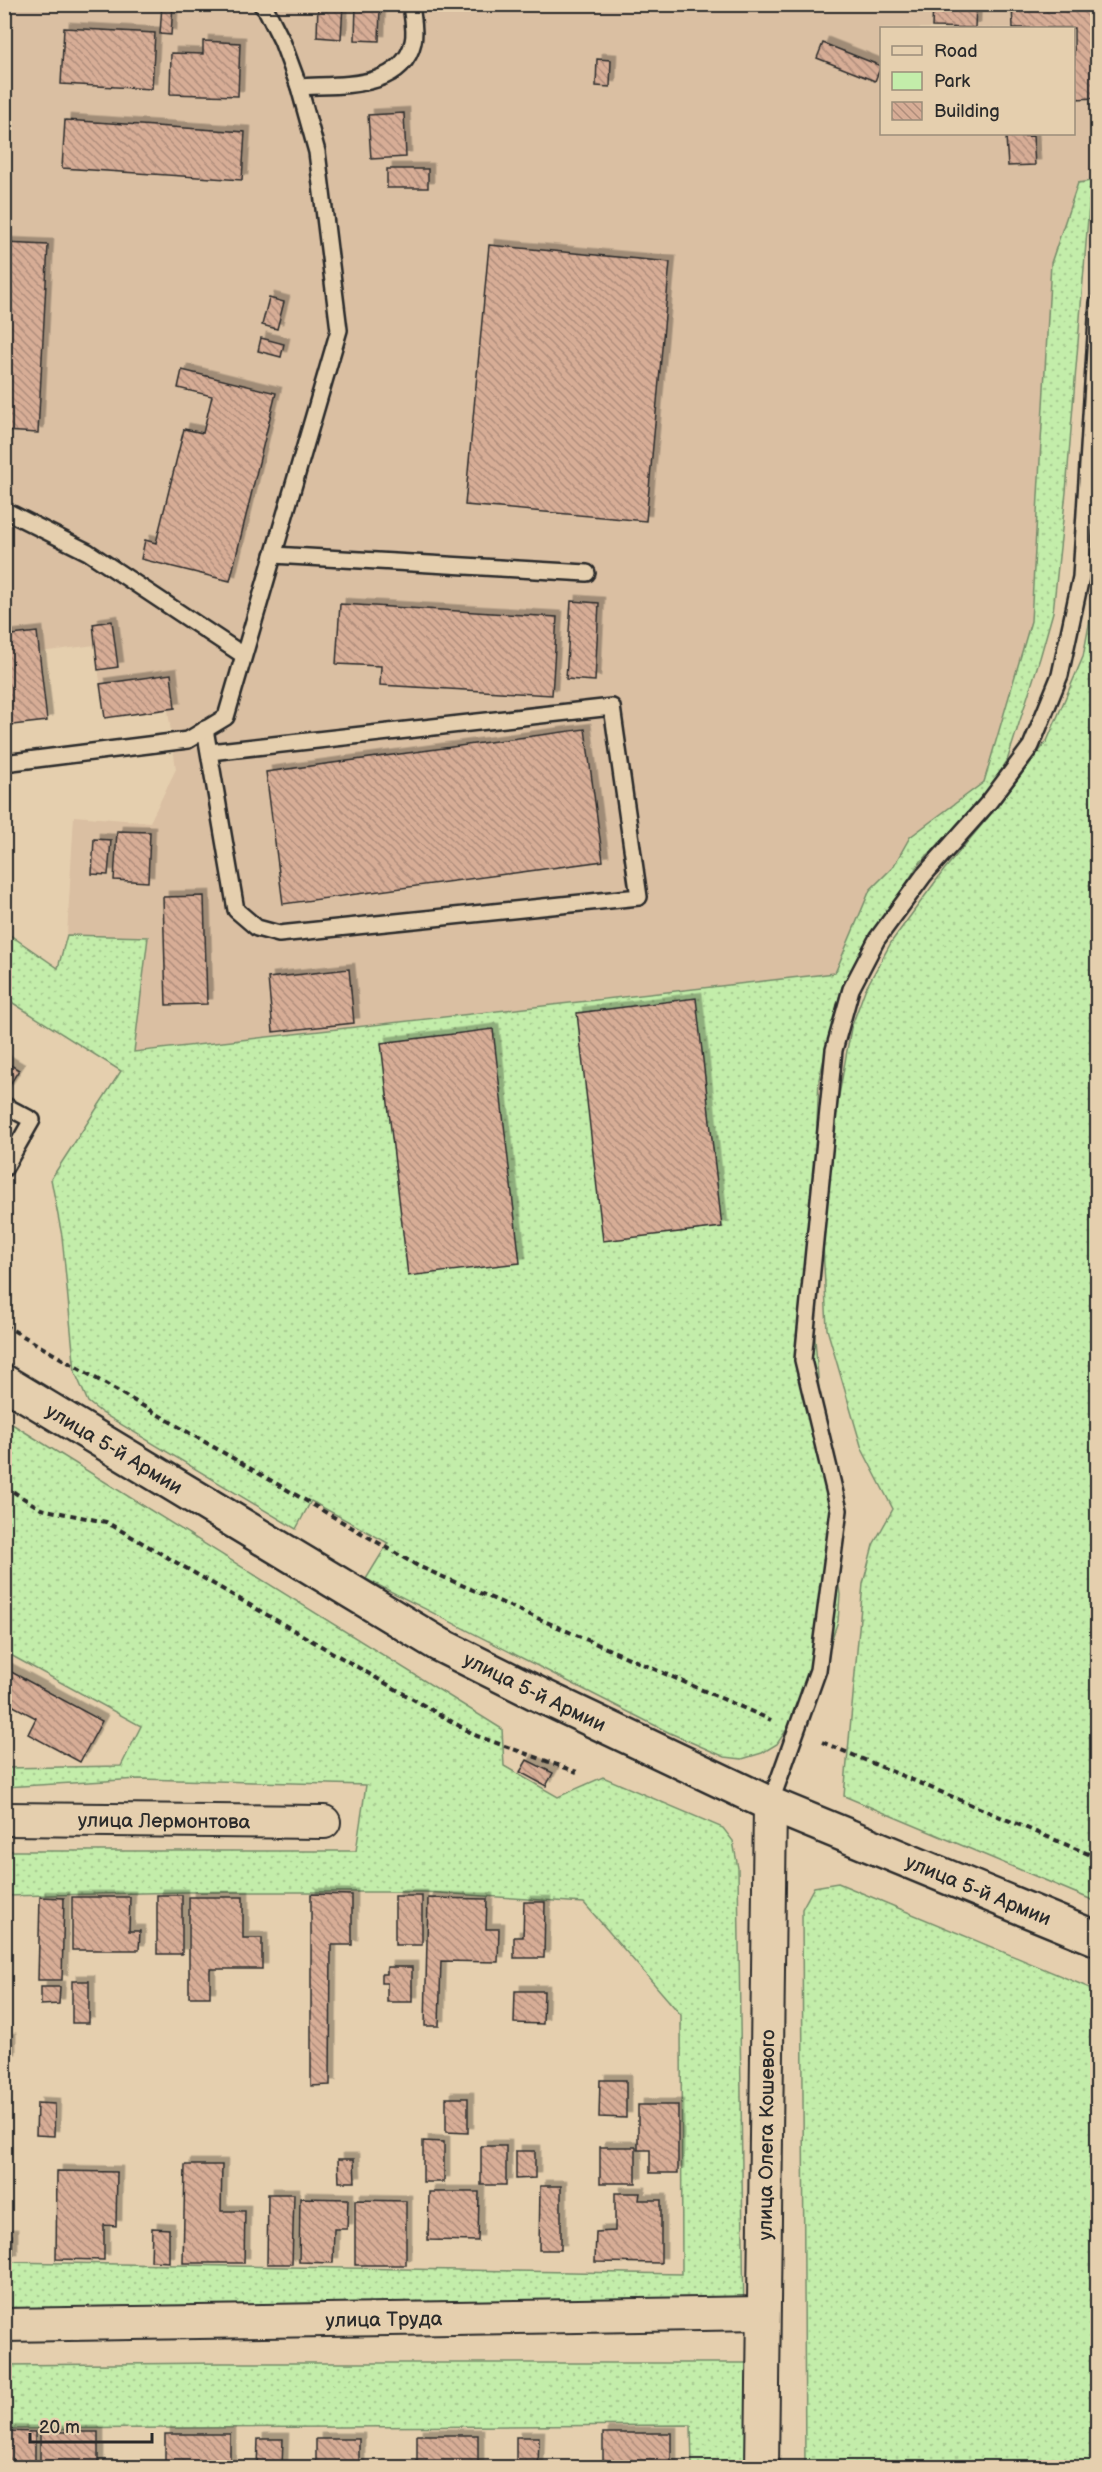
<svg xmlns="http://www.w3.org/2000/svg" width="1102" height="2472" viewBox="0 0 1102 2472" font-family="'Balsamiq Sans',sans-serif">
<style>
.built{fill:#dabfa2;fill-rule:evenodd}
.green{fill:url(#green-dots);stroke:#778c6a;stroke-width:1.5}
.building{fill:url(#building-back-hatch);stroke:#2b2b2b;stroke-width:1.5;filter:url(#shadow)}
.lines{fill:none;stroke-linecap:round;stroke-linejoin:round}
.service-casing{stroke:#2b2b2b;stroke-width:20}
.minor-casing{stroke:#2b2b2b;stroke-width:36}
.tertiary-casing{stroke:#2b2b2b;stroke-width:38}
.path{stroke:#2b2b2b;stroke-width:4;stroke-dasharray:6 4.5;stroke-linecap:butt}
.service{stroke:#e5cfae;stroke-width:15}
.minor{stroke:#e5cfae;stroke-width:32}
.tertiary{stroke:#e5cfae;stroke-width:33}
.labels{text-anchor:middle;stroke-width:4.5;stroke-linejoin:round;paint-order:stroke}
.street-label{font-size:20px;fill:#2b2b2b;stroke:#e5cfae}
</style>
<defs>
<pattern id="green-dots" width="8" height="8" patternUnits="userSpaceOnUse" patternTransform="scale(1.5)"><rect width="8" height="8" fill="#c3edaa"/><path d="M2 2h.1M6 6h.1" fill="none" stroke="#a8cb92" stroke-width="1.8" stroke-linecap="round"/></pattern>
<pattern id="building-back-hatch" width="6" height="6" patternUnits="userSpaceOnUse" patternTransform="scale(1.5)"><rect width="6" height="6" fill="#d7ad96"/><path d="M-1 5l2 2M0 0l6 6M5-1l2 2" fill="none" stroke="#af8d7b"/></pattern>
<filter id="shadow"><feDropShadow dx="5.5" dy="-5.5" stdDeviation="0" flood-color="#0004"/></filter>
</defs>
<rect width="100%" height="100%" fill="#e5cfae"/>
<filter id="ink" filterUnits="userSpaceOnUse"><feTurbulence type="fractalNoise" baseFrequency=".0167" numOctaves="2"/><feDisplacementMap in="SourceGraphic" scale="12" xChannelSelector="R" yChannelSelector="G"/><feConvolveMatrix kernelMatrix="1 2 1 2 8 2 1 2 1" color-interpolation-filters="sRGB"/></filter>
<g filter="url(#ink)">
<!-- built -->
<path class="built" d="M4 5H1097V180L1078 183 1051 263 1031 621 984 782 910 837 893 867 870 890 835 973 134 1052 148 938 67 935 74 816 150 822 176 769 168 710 105 718 95 645 40 652 47 721 5 726ZM882 28H1074V134H882Z"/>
<!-- green -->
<g class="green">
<polygon points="1091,181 1066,492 1053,612 1040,658 1007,761 985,797 918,865 842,987 819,1079 810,1274 825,1468 840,1595 838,1621 829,1647 789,1726 777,1744 762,1753 742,1759 725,1757 670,1733 366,1579 388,1543 311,1501 296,1529 102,1413 88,1402 75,1372 62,1236 51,1179 121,1071 5,998 4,931 58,968 67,935 148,937 134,1052 835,973 870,890 893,867 910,837 984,782 1031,621 1051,263 1078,183"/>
<polygon points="1097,582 1097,1902 844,1796 863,1584 873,1545 893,1509 862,1449 827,1329 822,1222 838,1101 851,1028 865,990 892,941 944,870 995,809 1047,741 1083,657"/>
<polygon points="4,1419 502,1729 504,1766 558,1797 603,1777 723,1828 733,1841 738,1868 744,2322 5,2334 5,2262 682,2274 681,2015 584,1903 425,1892 187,1892 5,1896 5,1851 356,1851 366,1785 139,1779 5,1787 5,1768 121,1766 141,1726 5,1652"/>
<polygon points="838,1883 1097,1991 1097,2467 805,2467 802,1909 814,1887"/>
<polygon points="223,2363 748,2363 748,2467 692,2467 691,2425 5,2429 4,2365"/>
</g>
<!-- building -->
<g class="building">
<polygon points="162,4 173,4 171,35 160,34"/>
<polygon points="318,4 343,4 341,39 317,37"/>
<polygon points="356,4 380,5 379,41 355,40"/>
<polygon points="933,4 976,4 975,28 932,27"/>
<polygon points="1012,4 1098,4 1098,98 1074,99 1074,28 1013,28"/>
<polygon points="64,28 155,33 152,89 61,84"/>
<polygon points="203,41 240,43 238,96 170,94 171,53 203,54"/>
<polygon points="823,43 881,66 875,81 817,58"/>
<polygon points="597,59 611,60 610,87 596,86"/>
<polygon points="404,113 406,157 371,159 368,115"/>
<polygon points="65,120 245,132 242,180 62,168"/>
<polygon points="1033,136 1035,165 1008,166 1006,137"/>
<rect x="387" y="169" width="41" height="19"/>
<polygon points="4,243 48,245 38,433 4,431"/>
<polygon points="489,245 670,262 646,521 465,505"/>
<polygon points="269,298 284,302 277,329 262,325"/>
<polygon points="261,338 284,344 281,357 258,351"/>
<polygon points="182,370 276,393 230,581 141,559 145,540 156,543 184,429 203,433 212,396 178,388"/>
<polygon points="571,601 599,603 595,681 566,679"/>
<polygon points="340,604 557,617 552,695 380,685 381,666 336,664"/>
<polygon points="112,621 118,667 98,670 93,624"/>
<polygon points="37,632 47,721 4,726 4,636"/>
<polygon points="171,674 175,708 105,718 100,684"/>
<polygon points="585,729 603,861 283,904 266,772"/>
<polygon points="117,831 150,832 148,882 114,880"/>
<polygon points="94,839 111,840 108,875 92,874"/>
<polygon points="204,896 207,1004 166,1005 163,897"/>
<polygon points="349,969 354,1023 273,1032 268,978"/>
<polygon points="696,998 722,1227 603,1241 577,1013"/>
<polygon points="493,1029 520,1263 408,1276 381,1043"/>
<polygon points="4,1061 19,1070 4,1094"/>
<polygon points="4,1668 102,1721 80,1762 28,1734 36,1718 4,1701"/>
<polygon points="527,1760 553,1773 546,1786 520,1772"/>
<polygon points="311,1894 352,1895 352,1945 331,1945 330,2085 311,2086"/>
<rect x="157" y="1895" width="25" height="59"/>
<rect x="395" y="1896" width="27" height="49"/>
<polygon points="40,1897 64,1898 62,1980 38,1980"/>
<polygon points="72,1897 130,1897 129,1931 140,1931 139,1950 72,1950"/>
<polygon points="189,1897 243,1897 243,1938 262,1938 262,1969 210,1969 210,1997 189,1997"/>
<polygon points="428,1898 487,1899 486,1929 499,1929 498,1962 441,1961 439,2026 425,2026"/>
<polygon points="524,1902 545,1902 544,1958 514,1958 514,1937 523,1937"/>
<polygon points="387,1967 412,1967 412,2002 387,2002 387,1983 381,1983 381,1974 387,1974"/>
<rect x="72" y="1981" width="17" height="42"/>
<polygon points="41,1987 60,1987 59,2004 41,2005"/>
<polygon points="515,1991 544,1991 543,2024 514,2023"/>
<polygon points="10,2039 10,2059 4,2059 4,2040"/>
<polygon points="600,2080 626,2080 626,2118 599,2117"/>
<polygon points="446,2098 468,2098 468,2133 446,2132"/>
<polygon points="37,2103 55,2104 54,2136 36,2135"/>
<polygon points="638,2105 678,2105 678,2173 650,2173 650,2150 638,2150"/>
<polygon points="423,2141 444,2142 444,2182 423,2182"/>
<rect x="481" y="2146" width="25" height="39"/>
<rect x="600" y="2147" width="36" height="36"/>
<polygon points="516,2151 535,2151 535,2178 516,2179"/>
<polygon points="338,2159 354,2159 355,2182 339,2182"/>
<polygon points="185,2165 222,2165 221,2211 245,2211 244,2263 183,2263"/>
<polygon points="57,2171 117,2172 116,2226 104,2225 104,2260 56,2259"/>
<polygon points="540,2186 561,2186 561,2250 539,2250"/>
<polygon points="429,2192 479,2192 478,2241 428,2240"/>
<polygon points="615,2193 640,2193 639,2200 661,2200 661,2263 595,2262 596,2232 615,2231"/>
<polygon points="268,2194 294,2194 292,2264 267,2264"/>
<polygon points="300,2198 348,2199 347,2229 334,2229 333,2263 299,2262"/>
<polygon points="355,2200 406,2201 406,2265 355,2265"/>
<polygon points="152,2228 169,2229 169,2262 151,2261"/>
<rect x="4" y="2235" width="8" height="25"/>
<polygon points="4,2431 35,2432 35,2468 4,2468"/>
<rect x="40" y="2432" width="58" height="36"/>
<rect x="603" y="2433" width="68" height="35"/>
<rect x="165" y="2434" width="65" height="34"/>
<rect x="417" y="2435" width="61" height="33"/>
<polygon points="516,2437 539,2437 538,2468 516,2468"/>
<polygon points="258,2439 283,2439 282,2468 257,2468"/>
<rect x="316" y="2439" width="43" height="29"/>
</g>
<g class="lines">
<defs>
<g id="service">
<path d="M299 87C337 84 402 91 413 42 416 31 412 16 411 4"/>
<polyline points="4,510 88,552 243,655"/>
<polyline points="273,555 587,573"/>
<polyline points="205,729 236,910 257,928 279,934 639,897 612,707 210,752"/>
<polyline points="4,763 188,740 226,717 339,330 317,152 299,87 282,41 267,11 261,4"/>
<polyline points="4,1105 32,1120 4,1169"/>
<polyline points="770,1804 818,1670 839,1510 803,1360 834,1050 851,989 877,939 924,875 989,802 1031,746 1060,675 1081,577 1098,303"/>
</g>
<g id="minor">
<path id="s1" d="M4 1819 324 1822"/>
<path id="s2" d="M4 2325 762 2313"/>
<path id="s3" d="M762 2468 770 1804"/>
</g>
<g id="tertiary">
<path id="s4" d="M4 1382 440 1645 542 1696 770 1804 1098 1939"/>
</g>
</defs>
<!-- service casing -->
<use href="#service" class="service-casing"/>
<!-- minor casing -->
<use href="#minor" class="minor-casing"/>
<!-- tertiary casing -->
<use href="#tertiary" class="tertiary-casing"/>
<!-- path -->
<g class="path">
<polyline points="4,1325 418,1566 771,1720"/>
<polyline points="4,1486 41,1509 106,1522 477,1736 577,1772"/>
<polyline points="822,1742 1098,1858"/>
</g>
<!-- service -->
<use href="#service" class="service"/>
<!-- minor -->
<use href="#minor" class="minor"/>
<!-- tertiary -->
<use href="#tertiary" class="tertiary"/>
</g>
</g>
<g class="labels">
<!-- street labels -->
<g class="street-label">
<text dy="7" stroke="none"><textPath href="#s4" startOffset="129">улица 5-й Армии</textPath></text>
<text dy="7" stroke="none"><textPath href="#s4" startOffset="615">улица 5-й Армии</textPath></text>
<text dy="7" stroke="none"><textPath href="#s1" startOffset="160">улица Лермонтова</textPath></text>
<text dy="7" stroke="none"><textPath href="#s4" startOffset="1101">улица 5-й Армии</textPath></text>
<text dy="7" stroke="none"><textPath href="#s3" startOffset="333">улица Олега Кошевого</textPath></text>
<text dy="7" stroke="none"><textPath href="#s2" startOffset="380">улица Труда</textPath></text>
</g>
</g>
<!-- margin -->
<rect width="1102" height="2472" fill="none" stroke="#e5cfae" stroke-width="24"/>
<rect x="12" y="12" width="1078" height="2448" fill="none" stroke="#2b2b2b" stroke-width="2" filter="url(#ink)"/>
<!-- legend -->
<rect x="880" y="27" width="195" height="108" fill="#e5cfae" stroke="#9b8d7a" stroke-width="1.5"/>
<rect x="892" y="46" width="30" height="9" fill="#e5cfae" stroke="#9b8d7a" stroke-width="1.5"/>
<text x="934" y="57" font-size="18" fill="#2b2b2b">Road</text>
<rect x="892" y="72" width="30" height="18" fill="#c3edaa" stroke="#9b8d7a" stroke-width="1.5"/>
<text x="934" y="87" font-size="18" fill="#2b2b2b">Park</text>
<rect x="892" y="102" width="30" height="18" fill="url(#building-back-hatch)" stroke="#9b8d7a" stroke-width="1.5"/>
<text x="934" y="117" font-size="18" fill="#2b2b2b">Building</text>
<!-- scale -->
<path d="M30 2433v9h122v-9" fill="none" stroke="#2b2b2b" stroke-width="3"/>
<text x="39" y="2433" font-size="18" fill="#2b2b2b" stroke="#e5cfae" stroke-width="4.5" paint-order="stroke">20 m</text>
</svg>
